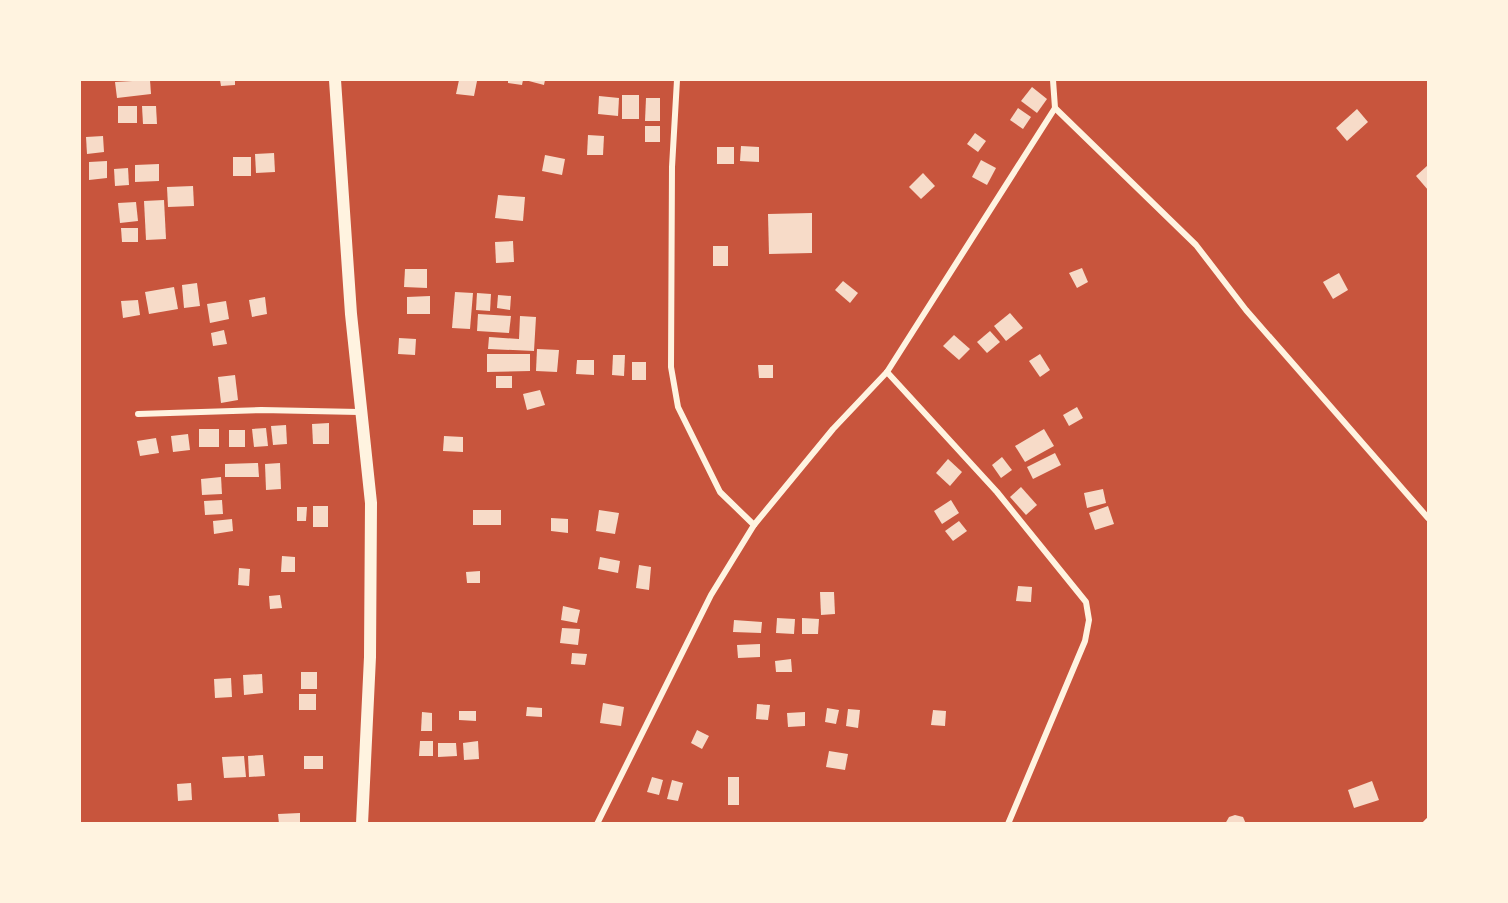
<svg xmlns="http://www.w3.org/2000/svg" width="1508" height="903" viewBox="0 0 1508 903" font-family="'Source Sans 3',sans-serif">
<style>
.building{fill:#f7dbc8}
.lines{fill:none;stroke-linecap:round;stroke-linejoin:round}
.minor{stroke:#fff3e0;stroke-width:6}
.secondary{stroke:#fff3e0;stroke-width:12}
</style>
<rect width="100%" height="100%" fill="#c8553d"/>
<!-- building -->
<g class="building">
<polygon points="150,80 151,94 117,98 115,82"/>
<polygon points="220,80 235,80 235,85 221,86"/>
<polygon points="459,80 477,81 474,96 456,94"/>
<polygon points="508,80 523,80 522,85 508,83"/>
<polygon points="525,80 545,80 544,85"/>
<polygon points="1032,87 1047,99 1037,113 1021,101"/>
<rect x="622" y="95" width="17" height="24"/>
<polygon points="599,96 619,98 618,116 598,114"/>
<polygon points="646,98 660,98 660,121 645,121"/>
<rect x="118" y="106" width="19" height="17"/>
<polygon points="142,106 156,106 157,124 143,124"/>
<polygon points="1018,108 1031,117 1023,129 1010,120"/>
<polygon points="1357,109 1368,122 1347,141 1336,128"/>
<rect x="645" y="126" width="15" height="16"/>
<polygon points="975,133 986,141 978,152 967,144"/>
<polygon points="588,135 604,136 603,155 587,155"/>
<polygon points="103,136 104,152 87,154 86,137"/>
<polygon points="741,146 759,147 759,162 740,161"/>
<rect x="717" y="147" width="17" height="17"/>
<polygon points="274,153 275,172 256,173 255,154"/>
<polygon points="545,155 565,159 562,175 542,171"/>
<rect x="233" y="157" width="18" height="19"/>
<polygon points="981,160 996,168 987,185 972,177"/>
<polygon points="107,161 107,178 89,180 89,162"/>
<polygon points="159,164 159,181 135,182 135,165"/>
<polygon points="1428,165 1428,190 1416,176"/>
<polygon points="128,168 129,185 115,186 114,169"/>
<polygon points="923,173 935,186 921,199 909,187"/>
<polygon points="193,186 194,206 168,207 167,187"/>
<polygon points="498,195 525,197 523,221 495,218"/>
<polygon points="164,200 166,239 146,240 144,201"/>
<polygon points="136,202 138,221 120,223 118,203"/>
<polygon points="812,213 812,253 769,254 768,214"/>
<polygon points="121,228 138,228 138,242 122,242"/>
<polygon points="513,241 514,262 496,263 495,242"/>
<rect x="713" y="246" width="15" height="20"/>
<polygon points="1082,268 1088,282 1077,288 1069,273"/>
<polygon points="405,269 427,269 427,288 404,287"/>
<polygon points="1339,273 1348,290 1333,299 1323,282"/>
<polygon points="843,281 858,293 850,303 835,290"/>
<polygon points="197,283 200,306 184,308 182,285"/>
<polygon points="174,287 178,309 149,314 145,292"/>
<polygon points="455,292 473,293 470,329 452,328"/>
<polygon points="477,293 491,294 490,311 476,310"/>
<polygon points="498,295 511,296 510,310 497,308"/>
<polygon points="430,296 430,314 407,314 407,297"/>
<polygon points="265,297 267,314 252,317 249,300"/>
<polygon points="138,300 140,315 123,318 121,301"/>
<polygon points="226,301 229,319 210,323 207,304"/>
<polygon points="1010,313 1023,328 1006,341 994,326"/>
<polygon points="478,314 511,316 509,333 477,331"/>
<polygon points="520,316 536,317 534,351 488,349 489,337 519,339"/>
<polygon points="224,330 227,344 213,346 211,333"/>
<polygon points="990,331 1000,342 987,353 977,342"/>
<polygon points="954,335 970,349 959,360 943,346"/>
<polygon points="399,338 416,339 415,355 398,354"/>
<polygon points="537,349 559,350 557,372 536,371"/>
<polygon points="487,354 530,354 530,371 487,372"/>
<polygon points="1040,354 1050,370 1040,377 1029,361"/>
<polygon points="613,355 625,355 624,376 612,375"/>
<polygon points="577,360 594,360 594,375 576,374"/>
<rect x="632" y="362" width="14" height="18"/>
<polygon points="758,365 773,365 773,378 759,378"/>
<polygon points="235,375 238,400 221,403 218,377"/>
<rect x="496" y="376" width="16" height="12"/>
<polygon points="540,390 545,405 527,410 523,394"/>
<polygon points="1077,407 1083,418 1069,426 1063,415"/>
<polygon points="329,423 329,444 313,444 312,424"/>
<polygon points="286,425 287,444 273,445 271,426"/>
<polygon points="266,428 268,446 254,447 252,429"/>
<rect x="199" y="429" width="20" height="18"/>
<polygon points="1044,429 1054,446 1025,462 1015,446"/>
<rect x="229" y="430" width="16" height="17"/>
<polygon points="188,434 190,450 173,452 171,436"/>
<polygon points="444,436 463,437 463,452 443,451"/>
<polygon points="156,438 159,453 140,456 137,441"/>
<polygon points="1055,453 1061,465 1033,479 1027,467"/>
<polygon points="1002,457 1012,470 1001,478 992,465"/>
<polygon points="948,459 962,472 950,486 936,473"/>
<polygon points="258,463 259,477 225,477 225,464"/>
<polygon points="280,463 281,489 266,490 265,464"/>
<polygon points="221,477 222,494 202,495 201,479"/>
<polygon points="1021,487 1037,505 1026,515 1010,497"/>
<polygon points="1103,489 1106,503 1087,508 1084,493"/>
<polygon points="222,500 223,514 205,515 204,501"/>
<polygon points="951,500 959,513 942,524 934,511"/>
<rect x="313" y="506" width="15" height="21"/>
<polygon points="1108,506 1114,524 1095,530 1089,513"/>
<polygon points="297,507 307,507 306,521 297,521"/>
<rect x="473" y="510" width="28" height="15"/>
<polygon points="599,510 619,513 615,534 596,531"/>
<polygon points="551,518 568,519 568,533 551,531"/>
<polygon points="232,519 233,531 214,534 213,521"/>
<polygon points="959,521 967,531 953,541 945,531"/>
<polygon points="282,556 295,557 295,572 281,572"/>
<polygon points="600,557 620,561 618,573 598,569"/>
<polygon points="639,565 651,567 649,590 636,588"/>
<polygon points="239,568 250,569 249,586 238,585"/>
<polygon points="480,571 480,583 467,583 466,572"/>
<polygon points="1018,586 1032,587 1031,602 1016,601"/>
<polygon points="820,592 834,592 835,614 821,615"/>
<polygon points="280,595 282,608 270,609 269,596"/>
<polygon points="563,606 580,610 577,623 561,620"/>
<polygon points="777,618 795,619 794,634 776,633"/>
<polygon points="802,618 819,619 818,634 802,634"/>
<polygon points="734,620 762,622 761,633 733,632"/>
<polygon points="562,628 580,629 578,645 560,643"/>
<polygon points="760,644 760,657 738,658 737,645"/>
<polygon points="572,653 587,654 585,665 571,664"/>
<polygon points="791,659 792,672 776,672 775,661"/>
<rect x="301" y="672" width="16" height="17"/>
<polygon points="262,674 263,693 244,695 243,675"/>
<polygon points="231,678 232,697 215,698 214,679"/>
<rect x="299" y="694" width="17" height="16"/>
<polygon points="603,703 624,707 621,726 600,723"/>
<polygon points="757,704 770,705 768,720 756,719"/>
<polygon points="527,707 542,708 542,717 526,716"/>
<polygon points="827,708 839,710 836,724 825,722"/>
<polygon points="848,709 860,710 858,728 846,726"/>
<polygon points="933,710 946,711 945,726 931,725"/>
<polygon points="459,711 476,711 476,721 459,720"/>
<polygon points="422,712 432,713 432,731 421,731"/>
<polygon points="805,712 805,726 788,727 787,713"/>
<polygon points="697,730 709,736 702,749 691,743"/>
<polygon points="420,741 433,741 433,756 419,756"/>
<polygon points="478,741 479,759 464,760 463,743"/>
<polygon points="438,743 456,743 457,756 438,757"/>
<polygon points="829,751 848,754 845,770 826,767"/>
<polygon points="263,755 265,776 249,777 248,756"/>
<polygon points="244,756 246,777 224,778 222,757"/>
<rect x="304" y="756" width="19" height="13"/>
<polygon points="652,777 663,780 659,795 647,792"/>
<rect x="728" y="777" width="11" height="28"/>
<polygon points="672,780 683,783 678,801 667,799"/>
<polygon points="1372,781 1379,800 1354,808 1348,790"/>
<polygon points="191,783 192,800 178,801 177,784"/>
<polygon points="300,813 300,824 279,824 278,814"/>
<polygon points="1235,815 1243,817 1246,824 1225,824 1229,817"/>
</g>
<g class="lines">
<!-- minor -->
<g class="minor">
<polyline points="677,80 672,167 671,367 678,407 720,492 754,525"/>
<polyline points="1055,108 1196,245 1246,310 1428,518"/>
<polyline points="887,372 997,492 1086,602 1089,620 1085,641 1008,824"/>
<polyline points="138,414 261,410 359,412"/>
<polyline points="597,824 711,595 754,525 833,429 887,372 1055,108 1053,80"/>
<polyline points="1425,824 1428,821"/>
</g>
<!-- secondary -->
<polyline class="secondary" points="335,80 351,314 371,503 370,657 362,824"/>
</g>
<!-- border -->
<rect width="1508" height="903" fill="none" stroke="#fff3e0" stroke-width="162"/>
</svg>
